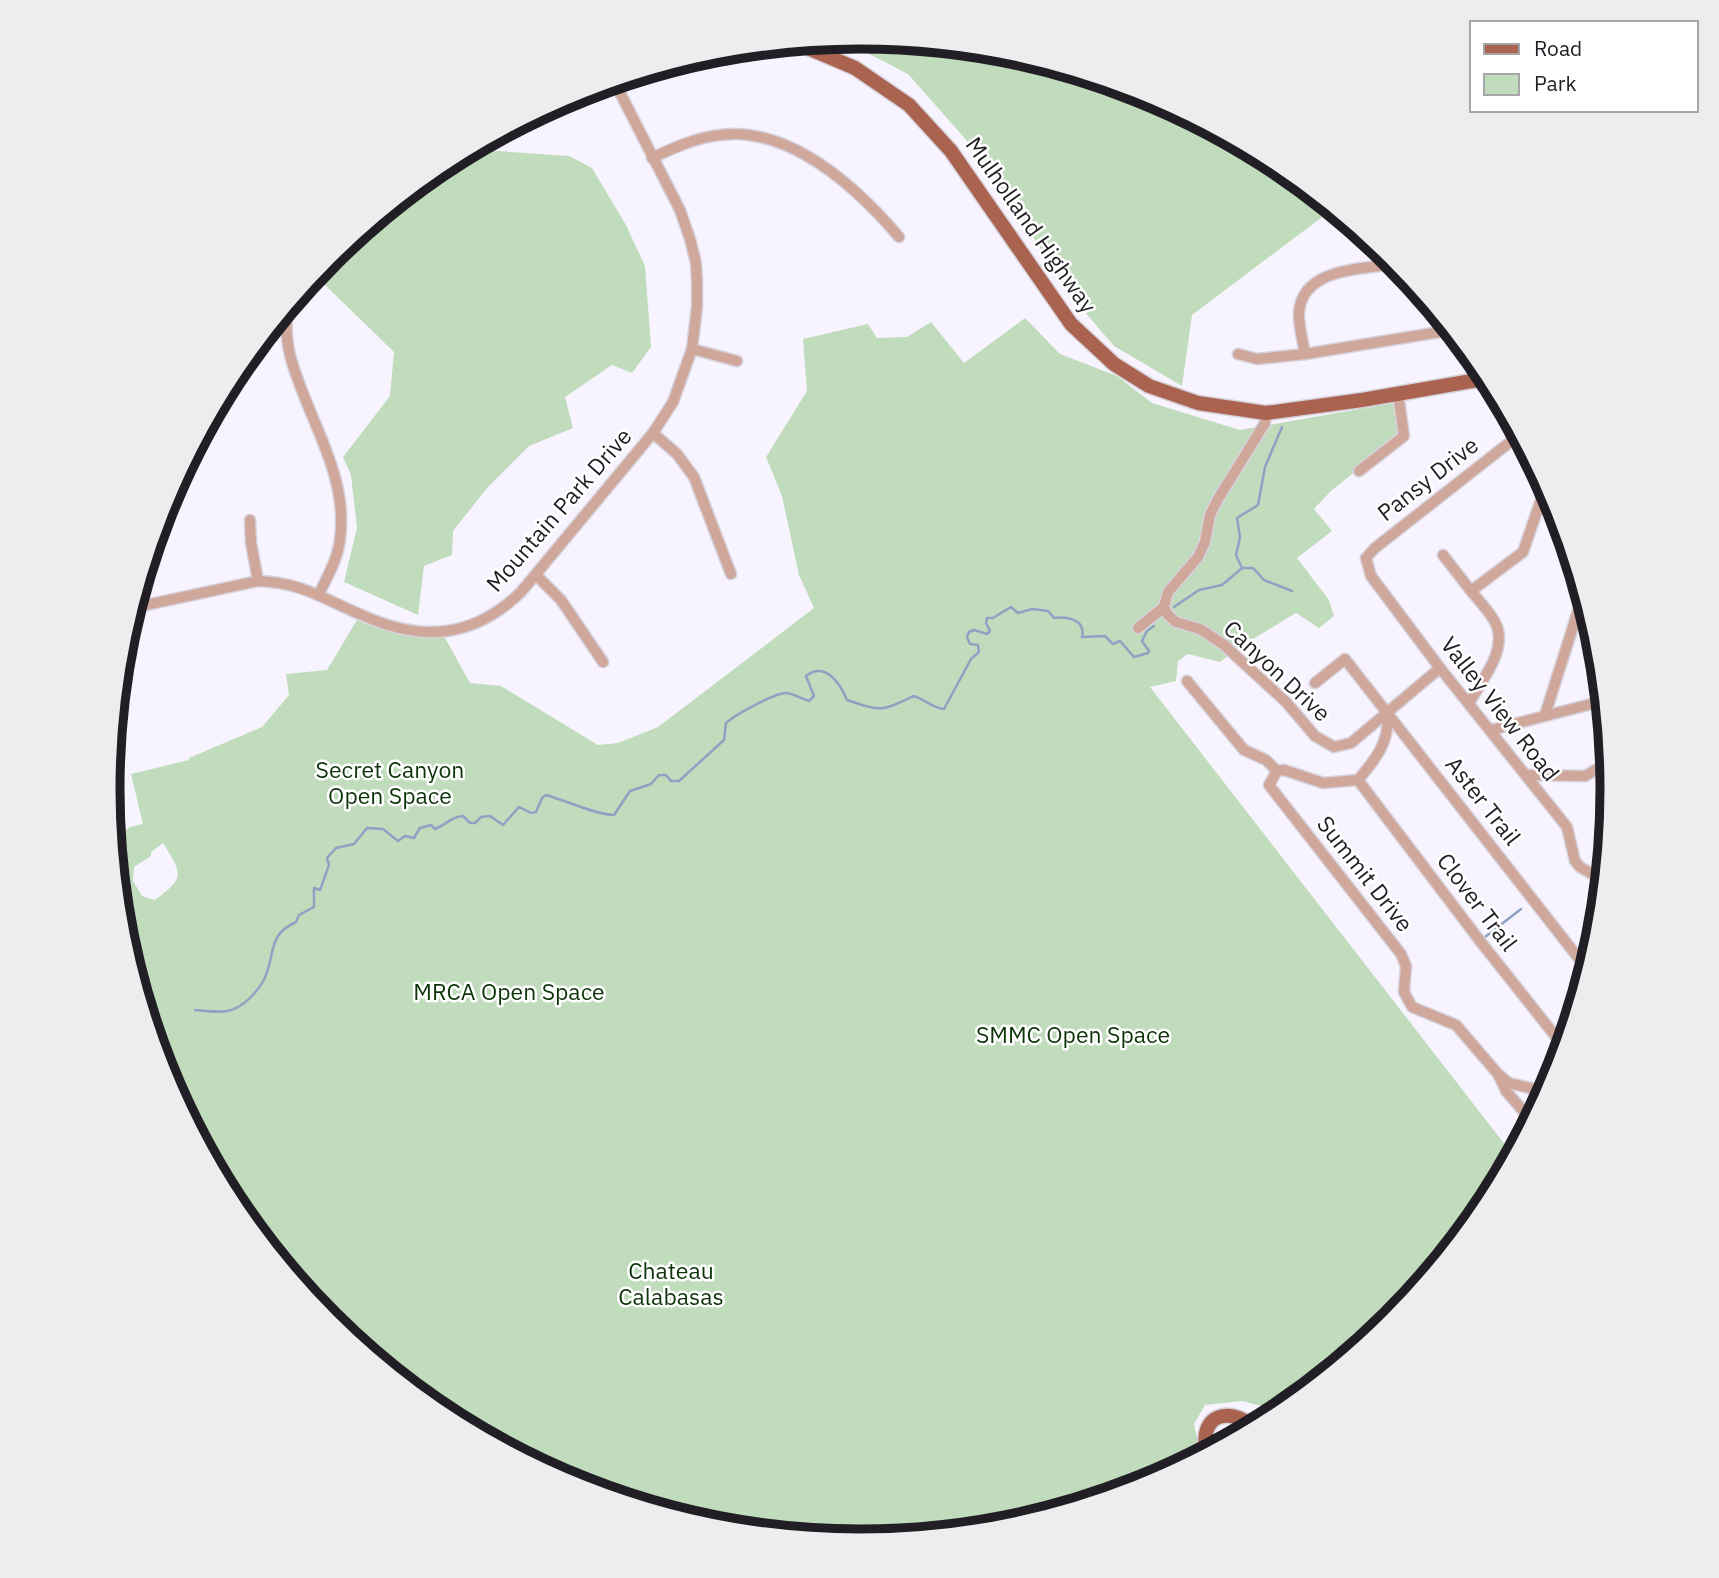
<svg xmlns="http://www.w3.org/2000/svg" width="1719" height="1578" viewBox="0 0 1719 1578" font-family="'IBM Plex Sans',sans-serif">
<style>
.green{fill:#c0dcbc;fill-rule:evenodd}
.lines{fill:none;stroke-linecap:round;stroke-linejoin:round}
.stream{stroke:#8fa2c3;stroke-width:2.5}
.minor-casing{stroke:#d6d2dc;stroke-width:13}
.major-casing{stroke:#d6d2dc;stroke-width:17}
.minor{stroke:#d0a79b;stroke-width:10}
.major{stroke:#a9634f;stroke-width:14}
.labels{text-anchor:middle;stroke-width:5;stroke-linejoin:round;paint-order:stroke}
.street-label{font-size:23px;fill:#211f25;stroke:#fff}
.park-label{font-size:23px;fill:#0c3408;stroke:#fff}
.rim{fill:none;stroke:#211f25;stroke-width:9}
</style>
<rect width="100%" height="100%" fill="#f8f4ff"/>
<!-- green -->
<g class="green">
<polygon points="860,37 1007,51 1148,94 1278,164 1333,209 1192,315 1182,386 1114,346 1071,296 983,159 908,74 840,39"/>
<polygon points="469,149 569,156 592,168 626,225 645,266 651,347 632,373 612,365 565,397 573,428 529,446 487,488 453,531 452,555 424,566 418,615 344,582 357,528 351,475 343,457 390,396 394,352 325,285 304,286 328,257 442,163"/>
<path d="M1025 318 1060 354 1117 376 1152 403 1240 430 1394 403 1400 435 1331 491 1314 509 1332 531 1297 558 1329 600 1334 616 1319 628 1296 613 1238 648 1220 662 1188 654 1178 661 1176 681 1150 687 1513 1155 1485 1207 1391 1321 1281 1411 1242 1401 1205 1405 1194 1424 1201 1455 1147 1484 1006 1527 859 1541 712 1527 571 1484 441 1414 327 1321 234 1207 164 1077 122 935 112 841 130 827 143 824 131 774 189 760V758L262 727 289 695 286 674 327 670 357 620 366 624 369 617 444 636 470 683 501 686 598 745 618 743 658 727 814 608 799 575 782 496 766 457 807 391 803 339 868 324 877 338 907 337 931 322 964 363ZM163 843C182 874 186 877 155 900L142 896 133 881 134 867 151 856V852Z"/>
</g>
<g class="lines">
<!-- stream -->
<g class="stream">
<polyline points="1243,568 1253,568 1264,580 1292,591"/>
<polyline points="1174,607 1199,590 1222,585 1242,568 1236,555 1240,537 1237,518 1258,505 1265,467 1282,427"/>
<polyline points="1485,937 1521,909"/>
<path d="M195 1010C206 1011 224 1014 234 1009 248 1003 263 986 267 972 275 948 270 934 296 922L299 915 314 907V888L320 890 329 865 327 858 336 848 354 844 367 828 383 829 398 841 405 836 414 838 420 828 431 825 435 829C446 825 452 816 463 816L470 823H475L481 817 490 816 503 825 519 807 531 813 536 812 542 798 546 795C568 801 593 814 614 815L630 791 651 784 659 775H666L671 781H679L724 740 726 723C735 715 776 692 787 693 794 694 802 699 809 701L814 696 806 676C825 661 840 683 847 700 882 712 882 711 914 696 926 700 932 708 944 709L971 659 979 652 978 645 970 644 967 637 969 632 974 630 987 634 990 631 986 623 987 618H993L1011 607 1018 613 1032 609 1048 611 1054 618C1068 616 1086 620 1082 637L1105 636 1113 644 1120 641 1134 657 1148 653 1149 651 1142 641 1147 631 1154 626"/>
</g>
<defs>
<g id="minor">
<path d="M652 158C679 145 705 134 735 134 800 135 860 191 899 237"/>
<path d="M287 307C286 322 286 339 290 355 306 417 349 473 340 539 338 559 327 577 319 594"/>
<polyline points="692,349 737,361"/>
<polyline points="1238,354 1257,359 1305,354 1452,330"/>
<path d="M1305 354C1303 341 1298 325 1299 312 1303 267 1364 269 1397 264"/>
<polyline points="1266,413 1265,423 1218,499 1210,515 1205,542 1198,557 1168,592 1164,607 1168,615 1176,622 1200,629 1224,645 1286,702 1315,736 1334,747 1351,743 1440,668"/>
<polyline points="653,433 677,454 694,477 731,574"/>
<polyline points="1519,435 1375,548 1366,558 1371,576 1440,668 1567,827 1575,861 1580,867 1603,880"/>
<polyline points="1359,471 1404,436 1398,394"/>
<polyline points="250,520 251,543 258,581"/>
<polyline points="1443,555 1471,591"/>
<polyline points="536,575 561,600 603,662"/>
<path d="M132 608 258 581C301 582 326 600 364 616 423 642 474 638 521 592L653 433 673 402 692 349 697 307V283L696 263 690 239 680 210 614 81"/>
<polyline points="1138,628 1164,607"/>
<polyline points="1187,681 1244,750 1266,760 1277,771"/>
<polyline points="1315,683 1345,659 1587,969"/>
<path d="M1469 703C1482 680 1509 649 1495 622 1489 611 1479 601 1471 591L1523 552 1546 485"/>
<path d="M1387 712C1391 740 1376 759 1358 780L1323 783 1284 770 1277 771 1269 785 1401 954 1406 966 1404 992 1412 1007 1456 1025 1498 1074 1509 1083 1547 1092"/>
<polyline points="1545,715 1583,595"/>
<polyline points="1491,730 1603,701"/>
<polyline points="1527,775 1585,776 1599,768 1609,758"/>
<polyline points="1358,780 1480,941 1564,1047"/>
<polyline points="1499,1076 1506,1091 1531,1120"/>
</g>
<g id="major">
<polyline points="796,43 855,68 909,105 951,151 1071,324 1114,364 1149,386 1198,403 1266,413 1362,400 1489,378"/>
<path d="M1207 1452C1198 1416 1228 1405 1253 1427"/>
</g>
</defs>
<!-- minor casing -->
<use href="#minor" class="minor-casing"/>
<!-- major casing -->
<use href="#major" class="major-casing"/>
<!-- minor -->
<use href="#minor" class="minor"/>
<!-- major -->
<use href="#major" class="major"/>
</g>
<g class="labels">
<!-- street labels -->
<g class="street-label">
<text transform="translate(1031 225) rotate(55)" y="8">Mulholland Highway</text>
<text transform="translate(1428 479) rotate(-38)" y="8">Pansy Drive</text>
<text transform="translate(559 510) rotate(-49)" y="8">Mountain Park Drive</text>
<text transform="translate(1277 671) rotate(43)" y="8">Canyon Drive</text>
<text transform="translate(1500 709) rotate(52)" y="8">Valley View Road</text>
<text transform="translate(1483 801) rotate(52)" y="8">Aster Trail</text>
<text transform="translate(1365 874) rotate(52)" y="8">Summit Drive</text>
<text transform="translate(1477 902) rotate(53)" y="8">Clover Trail</text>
</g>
<!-- park labels -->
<g class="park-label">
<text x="390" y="778">Secret Canyon<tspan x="390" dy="26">Open Space</tspan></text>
<text x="509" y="1000">MRCA Open Space</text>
<text x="1073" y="1043">SMMC Open Space</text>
<text x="671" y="1279">Chateau<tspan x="671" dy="26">Calabasas</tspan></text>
</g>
</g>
<!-- crop -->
<path d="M0 0H1719V1578H0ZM120 789a740 740 0 1 1 1480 0a740 740 0 1 1-1480 0Z" fill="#ededee" fill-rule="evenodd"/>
<path class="rim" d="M120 789a740 740 0 1 1 1480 0a740 740 0 1 1-1480 0Z"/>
<!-- legend -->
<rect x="1470" y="21" width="228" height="91" fill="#ffffff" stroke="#a6a5a8" stroke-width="2"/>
<rect x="1484" y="44" width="35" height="10" fill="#a9634f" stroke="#a6a5a8" stroke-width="2"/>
<text x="1534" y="56" font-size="21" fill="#211f25">Road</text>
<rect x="1484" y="74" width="35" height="21" fill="#c0dcbc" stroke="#a6a5a8" stroke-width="2"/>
<text x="1534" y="91" font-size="21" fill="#211f25">Park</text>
</svg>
